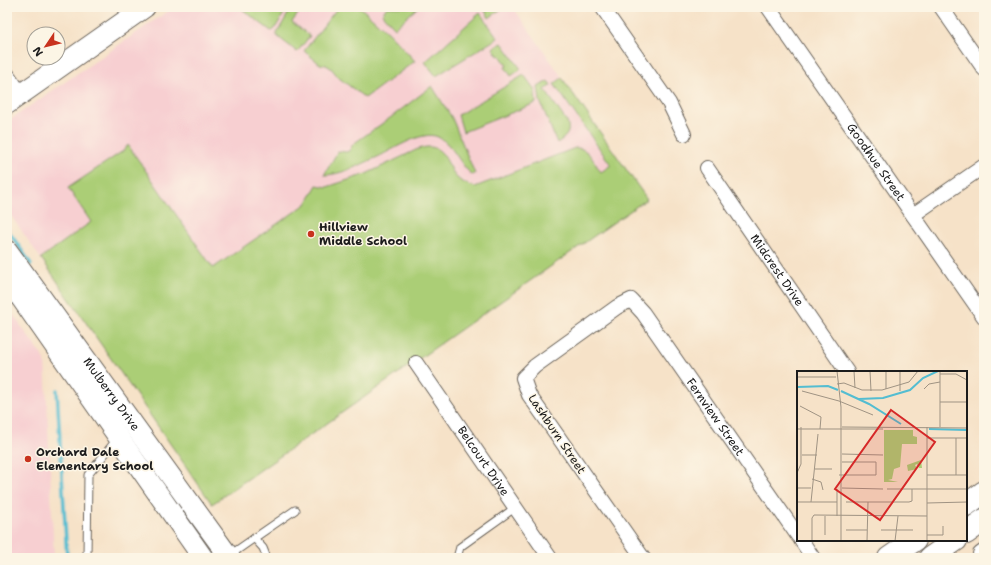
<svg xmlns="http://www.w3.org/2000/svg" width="991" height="565" viewBox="0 0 991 565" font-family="'Shantell Sans',sans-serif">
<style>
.built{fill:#f7cfd1}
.green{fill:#abce76;stroke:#647549}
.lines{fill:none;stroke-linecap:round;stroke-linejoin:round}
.stream{stroke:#54bdd1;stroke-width:3.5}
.lane-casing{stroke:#686158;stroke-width:9}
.street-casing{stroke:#686158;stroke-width:16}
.secondary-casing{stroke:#686158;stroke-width:22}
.primary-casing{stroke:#686158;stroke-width:24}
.lane{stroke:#fff;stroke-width:7}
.street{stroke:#fff;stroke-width:14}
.secondary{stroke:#fff;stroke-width:20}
.primary{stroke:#fff;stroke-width:22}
.poi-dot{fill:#c8321e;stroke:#fcf5e5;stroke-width:1.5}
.labels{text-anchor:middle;stroke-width:3;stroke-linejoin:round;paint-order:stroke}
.street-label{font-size:12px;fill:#1c1c1c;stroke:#fcf5e5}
.poi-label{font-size:12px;font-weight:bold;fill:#1c1c1c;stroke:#fcf5e5;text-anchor:start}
.inset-river{fill:none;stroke:#54bdd1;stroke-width:2}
.inset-road{fill:none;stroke:#9f9383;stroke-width:1}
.view{fill:#d62828;fill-opacity:0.15;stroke:#d62828;stroke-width:2}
.inset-edge{fill:none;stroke:#1c1c1c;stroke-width:2}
</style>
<rect width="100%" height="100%" fill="#fcf5e5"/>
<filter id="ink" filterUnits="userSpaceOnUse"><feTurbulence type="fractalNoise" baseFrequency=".025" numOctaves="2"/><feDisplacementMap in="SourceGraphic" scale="8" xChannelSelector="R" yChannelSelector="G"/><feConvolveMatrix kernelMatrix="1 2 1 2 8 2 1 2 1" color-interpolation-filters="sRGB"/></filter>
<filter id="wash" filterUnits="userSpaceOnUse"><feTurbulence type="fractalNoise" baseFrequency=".012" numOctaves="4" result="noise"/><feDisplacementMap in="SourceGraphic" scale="16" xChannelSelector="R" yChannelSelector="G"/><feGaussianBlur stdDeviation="0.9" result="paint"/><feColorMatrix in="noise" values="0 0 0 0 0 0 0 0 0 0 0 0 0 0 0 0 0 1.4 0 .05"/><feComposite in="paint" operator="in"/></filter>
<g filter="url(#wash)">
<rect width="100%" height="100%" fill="#f6e2c8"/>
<!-- built -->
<g class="built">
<polygon points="174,7 513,7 647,199 212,504 7,210 7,122"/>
<polygon points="7,306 45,360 54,558 7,558"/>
</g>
<!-- green -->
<g class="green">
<polygon points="245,7 288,7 274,30 271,31 242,9"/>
<polygon points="292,7 303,7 292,22 310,36 297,52 277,36 277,33"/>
<polygon points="338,7 360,7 390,34 415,61 365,98 339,78 331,68 326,65 320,64 304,51"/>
<polygon points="387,7 418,7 395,28 382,14"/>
<polygon points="486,7 504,7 489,18 484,9"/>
<polygon points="480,13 498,38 436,76 425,62"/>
<polygon points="502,43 521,69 511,76 505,67 507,66 500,55 498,56 493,48"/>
<polygon points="524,75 535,90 536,103 463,132 458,115"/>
<path d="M562 78 647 199 212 504 41 258 91 222 68 188 123 151 128 145 213 268 306 204 317 185 327 187 366 174 418 149C433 144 441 148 448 163 451 167 452 172 456 177 461 182 468 185 475 187L575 148C589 147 594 163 601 172L611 165 554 84Z"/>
<path d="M548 81 551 85 545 90 567 122C571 133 566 137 557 143L540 101 538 87Z"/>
<path d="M432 86 452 118 475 174 472 175C459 164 454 145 438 137 421 129 389 153 373 159 358 166 340 175 324 175L338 151 346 152 349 151 353 144 390 118Z"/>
</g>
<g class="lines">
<!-- stream -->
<g class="stream">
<polyline points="7,229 31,264"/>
<polyline points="57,390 67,558"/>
</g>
</g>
</g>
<g filter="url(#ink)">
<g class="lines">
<defs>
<g id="lane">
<polyline points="254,538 263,548 267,558"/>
<polyline points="230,555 295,510"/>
<polyline points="87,558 88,475 117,439"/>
<polyline points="457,558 460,547 516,507"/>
</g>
<g id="street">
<polyline points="602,7 669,103 684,134"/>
<path id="s1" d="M768 7 984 317"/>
<polyline points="941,7 984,69"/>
<polyline points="7,74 21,94"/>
<path id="s2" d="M707 168 847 372"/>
<polyline points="913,215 984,166"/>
<path id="s3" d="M416 363 550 558"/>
<polyline points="801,540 813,558"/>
<polyline points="980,554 984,551"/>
<path id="s4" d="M643 558 529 395 523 378 535 366 617 307 631 300 643 313 798 536"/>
</g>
<g id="secondary">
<polyline points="7,104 145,7"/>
<path id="s5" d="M7 250 230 558"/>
<polyline points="7,278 203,558"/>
</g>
<g id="primary">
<polyline points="966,505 984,492"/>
<polyline points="966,533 984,520"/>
<polyline points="889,558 915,540"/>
<polyline points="930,558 956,540"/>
</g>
</defs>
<!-- lane casing -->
<use href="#lane" class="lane-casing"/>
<!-- street casing -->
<use href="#street" class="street-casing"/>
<!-- secondary casing -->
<use href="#secondary" class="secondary-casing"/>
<!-- primary casing -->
<use href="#primary" class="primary-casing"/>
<!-- lane -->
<use href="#lane" class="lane"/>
<!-- street -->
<use href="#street" class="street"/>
<!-- secondary -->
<use href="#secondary" class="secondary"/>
<!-- primary -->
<use href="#primary" class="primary"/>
</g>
</g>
<!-- markers -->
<g class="poi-dot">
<circle cx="311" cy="234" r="4"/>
<circle cx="28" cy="459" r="4"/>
</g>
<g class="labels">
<!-- street labels -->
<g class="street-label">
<text dy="4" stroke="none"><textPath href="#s1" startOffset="189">Goodhue Street</textPath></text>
<text dy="4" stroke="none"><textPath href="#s2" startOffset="124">Midcrest Drive</textPath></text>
<text dy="4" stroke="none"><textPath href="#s5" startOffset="178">Mulberry Drive</textPath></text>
<text dy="4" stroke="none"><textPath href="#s4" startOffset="495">Fernview Street</textPath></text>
<text transform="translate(557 434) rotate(56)" y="4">Lashburn Street</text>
<text dy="4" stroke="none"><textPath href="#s3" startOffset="119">Belcourt Drive</textPath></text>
</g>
<!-- poi labels -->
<g class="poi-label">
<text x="319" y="231">Hillview<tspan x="319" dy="14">Middle School</tspan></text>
<text x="36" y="456">Orchard Dale<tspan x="36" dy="14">Elementary School</tspan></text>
</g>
</g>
<!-- overview -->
<g transform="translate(797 371)">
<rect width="170" height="170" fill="#f6e2c8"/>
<path d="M87 59H116V65L120 66V73H105L103 96 97 98 95 108 91 109 101 111H87ZM124 89 125 97H122L120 93 118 94 120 98 111 100 110 94Z" fill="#abce76"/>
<path class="inset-river" d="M0 16 31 15 41 19M44 20 72 33 104 53M62 28 86 27 113 19 126 7 141 0M132 58 170 59"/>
<path class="inset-road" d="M40 0 44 36V170M57 0 58 17M73 0 74 20M89 0V18M143 3H159L170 9M0 6H39M40 13 47 12 65 19H85L112 11 121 0M127 18 132 13 143 11M5 20 42 30 76 44M103 20V0M143 31H170M3 35 24 46 23 58M45 56 170 57M143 56V0M0 58H45M45 58H86M130 67H170M159 67V104M45 83 86 84M5 84H20M18 98H35M0 102 4 93V56M42 104H79V91H45M130 104H170M15 108 24 111 26 119M0 117H14M45 117 86 118M40 118V145M90 118H170M0 131H40M14 131 21 63M49 131H112L115 130V118M130 132 170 131M49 159H70M84 159H116M28 164V145M130 164H146V155M15 170V147L17 144 130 145M70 170 71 131M98 170 101 145M130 170V56"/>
<path class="view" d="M94 39 138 71 83 149 38 118Z"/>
<rect width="170" height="170" class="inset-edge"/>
</g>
<!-- margin -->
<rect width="991" height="565" fill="none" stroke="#fcf5e5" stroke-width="24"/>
<!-- north arrow -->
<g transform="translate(46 46) rotate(235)"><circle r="19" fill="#fcf5e5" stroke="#a29e95"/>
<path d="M0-3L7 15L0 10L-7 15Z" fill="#c8321e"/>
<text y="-6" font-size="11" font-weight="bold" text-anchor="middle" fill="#1c1c1c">N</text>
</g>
</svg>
